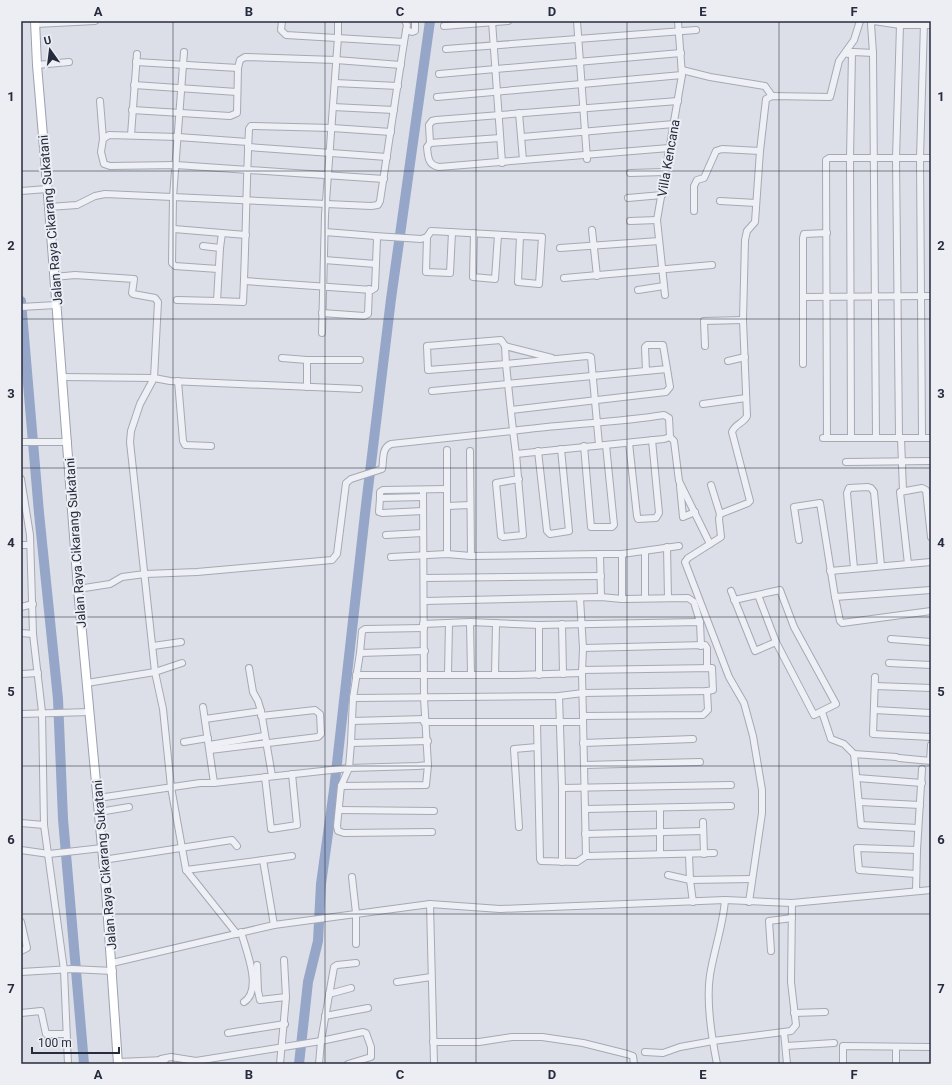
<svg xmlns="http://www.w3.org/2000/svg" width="952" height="1085" viewBox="0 0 952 1085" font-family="Roboto,sans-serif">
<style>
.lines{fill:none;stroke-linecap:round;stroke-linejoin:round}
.river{stroke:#96a6c8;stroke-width:10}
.minor-casing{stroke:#a5a9b4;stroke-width:8}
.major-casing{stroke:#9ca1b2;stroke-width:10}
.minor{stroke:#eff0f5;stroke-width:6}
.major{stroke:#fff;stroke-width:8}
.grid{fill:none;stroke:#262b3d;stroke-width:1;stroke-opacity:0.55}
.labels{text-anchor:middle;stroke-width:4;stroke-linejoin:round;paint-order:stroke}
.street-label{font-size:13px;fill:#262b3d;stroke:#eceef4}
.neatline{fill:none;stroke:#262b3d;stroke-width:1.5}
.grid-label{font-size:13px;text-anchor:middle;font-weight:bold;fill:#262b3d}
</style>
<rect width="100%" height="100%" fill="#dcdfe7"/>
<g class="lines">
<!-- river -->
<g class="river">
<polyline points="21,301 39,513 58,699 63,819 84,1064"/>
<polyline points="299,1064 308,982 318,941 321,884 334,790 366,505 391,299 430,21"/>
</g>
<defs>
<g id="minor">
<polyline points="282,21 281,30 286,35 404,42"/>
<polyline points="492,21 502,163"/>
<polyline points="577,21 587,159"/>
<polyline points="36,24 95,21"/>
<polyline points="444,26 508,21"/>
<polyline points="406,30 412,32 415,31 415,21"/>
<polyline points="446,49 696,30"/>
<polyline points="184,52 173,197 172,263 175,266 218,269"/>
<polyline points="848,54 854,52 873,53"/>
<polyline points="136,62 238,68"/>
<polyline points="37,65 69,62"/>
<polyline points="682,70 710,77 765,86 772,96"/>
<polyline points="439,74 681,53"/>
<polyline points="335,83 398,86"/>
<polyline points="134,85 237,92"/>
<polyline points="437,97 682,75"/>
<polyline points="100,101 103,139"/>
<polyline points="333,107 394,110"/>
<polyline points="132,110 230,116 237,113 238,68 240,60 245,57 336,60 401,65"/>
<polyline points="519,113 523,160"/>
<polyline points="131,135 137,54"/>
<polyline points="522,137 674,124"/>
<path d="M500 138 430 143 427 147C428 157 428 165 439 167L669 148"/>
<polyline points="248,142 178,137 109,135 103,139 101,152 104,164 110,166 176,165 384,179"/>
<polyline points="430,143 429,125 432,121 436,120 678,101"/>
<polyline points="248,147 387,157"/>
<polyline points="630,173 665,172"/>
<polyline points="21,191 47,189"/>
<polyline points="628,198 662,195"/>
<polyline points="720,201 756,203"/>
<polyline points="49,207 77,205 95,196 105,194 371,206 378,205 380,201 404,42 407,25 405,21"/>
<polyline points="694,211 694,186 697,180 704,178 716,151 722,149 760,151"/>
<polyline points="630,221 657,220"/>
<polyline points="174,229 246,235"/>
<polyline points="592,230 597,276"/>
<path d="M222 233 220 248 217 301 243 302C246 244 246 187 249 129L251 126 332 128 391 132"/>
<polyline points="474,233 473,277 495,279 498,235"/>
<polyline points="375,236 421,239 427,237 431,231 542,237 539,284 518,282 520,236"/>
<polyline points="427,237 426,272 450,273 452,232"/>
<polyline points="203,246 220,248"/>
<polyline points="560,248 659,241"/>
<polyline points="324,260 376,264"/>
<polyline points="54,277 75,275 134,279 132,293 133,294 155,298 158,302 154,378 140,404 131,431 130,442 155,672 163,709 171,787 186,870 237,934"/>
<polyline points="564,278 712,265"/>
<polyline points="244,281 372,290 375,288 377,239 375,236 325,232"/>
<polyline points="638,290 664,286"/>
<polyline points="665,295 657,220 682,75 678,21"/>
<polyline points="804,297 931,296"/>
<polyline points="177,300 217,301"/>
<polyline points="21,307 56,305"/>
<polyline points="322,313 364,316 368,314 369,289"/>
<polyline points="322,333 325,215 338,37 338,21"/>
<polygon points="501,340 505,346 506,364 428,370 427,346"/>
<polyline points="505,346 552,358"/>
<polyline points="705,346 704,321 743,320"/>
<polyline points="282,358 307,360"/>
<polyline points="728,361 745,357"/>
<polyline points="803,364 803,238 804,234 827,233"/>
<polyline points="63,377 154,378 170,381 359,389"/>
<polyline points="178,381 183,441 185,445 211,446"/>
<polyline points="307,387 307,360 360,360"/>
<polyline points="432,391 667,369 663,345 647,345 645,347 646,371"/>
<polyline points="703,404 746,398"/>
<polyline points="511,410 666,392 670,387 667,369"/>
<polyline points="670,437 674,441 679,481 710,544"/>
<polyline points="823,438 931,438"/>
<polyline points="827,438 826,160 829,158 931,158"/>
<polyline points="851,438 850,158 852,52"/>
<polyline points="876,438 873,53 871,24 874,21 900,25 931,25"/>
<polyline points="899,438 896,158 900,25"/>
<polyline points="901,438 903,491"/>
<polyline points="922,438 920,158 924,23"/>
<polyline points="21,442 68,442"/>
<polyline points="629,443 637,516 638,519 656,518 659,513 652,440"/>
<polyline points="584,446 591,527 612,527 614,525 606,445"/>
<polyline points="447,450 447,506 470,505"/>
<polyline points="470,451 471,556"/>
<polyline points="538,451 547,531 550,534 569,531 561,449"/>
<polyline points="516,454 523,535 503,537 501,536 496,483 519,479"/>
<polyline points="846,462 931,461"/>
<polyline points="21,479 30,535 33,634 42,712 44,825 64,970 68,1064"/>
<polyline points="711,485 720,514"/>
<polyline points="680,486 683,517 695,512"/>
<polyline points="380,498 380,492 383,490 447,489"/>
<polyline points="447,506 447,554"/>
<polyline points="423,511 382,513 379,512 380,498 423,497"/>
<polyline points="386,535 423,533"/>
<polyline points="799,540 794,507 820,503 835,597 931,590"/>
<polyline points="21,545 30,545"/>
<polyline points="667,547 668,598"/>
<polyline points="645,551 645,598"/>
<polyline points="600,554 622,554 679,546"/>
<polyline points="622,554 622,599"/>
<polyline points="391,557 447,554 471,556 600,554 601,597"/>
<polyline points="908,564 900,492 922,488 926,490 931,537"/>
<polyline points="854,568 847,493 849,488 868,487 871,488 874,492 881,566"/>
<polyline points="830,571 931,562"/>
<polyline points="424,578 601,576"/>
<path d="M78 589 110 584 122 577 145 574 197 572 332 560 337 554 346 483 351 479 382 469C384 461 381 448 391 444L513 431C563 424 614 423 664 415L669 418 670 437 664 439 516 454C512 424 509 394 506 364L587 356 591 357 599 445"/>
<polyline points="731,591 755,651 776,642"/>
<polyline points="835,597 840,621 842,623 931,611"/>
<polyline points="580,598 583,648 582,673 586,856 714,853"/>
<polyline points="734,600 780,590 794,627 836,704 814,715 776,642 758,595"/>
<polyline points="424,601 601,597 622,599 688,598 694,602 700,622"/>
<polyline points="21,607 33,604"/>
<polyline points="470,622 471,674"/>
<polyline points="423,624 470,622 539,625 700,622 701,646"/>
<polyline points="562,624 563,674"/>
<polyline points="539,625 539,675"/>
<polyline points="21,633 33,634"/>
<polyline points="891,639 931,642"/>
<polyline points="153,646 181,642"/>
<polyline points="583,648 705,645 707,648 707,668"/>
<polyline points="425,651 360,653 353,698 351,743 428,741"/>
<polyline points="360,653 362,631 365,629 424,628"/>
<polyline points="889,663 931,665"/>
<polyline points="249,668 253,692 258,701 261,711 272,776"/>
<polyline points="21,674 38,673"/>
<polyline points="448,674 449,623"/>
<polyline points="356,675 516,675 582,673"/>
<polyline points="495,675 496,623"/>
<polyline points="875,677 873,734 931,737"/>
<polyline points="87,683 155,672 182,663"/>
<polyline points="875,686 931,688"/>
<polyline points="559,696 562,788 731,785"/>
<polyline points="353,698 559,696 583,693 707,691 713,690 712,668 582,670"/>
<polyline points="203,707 214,783"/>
<polyline points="874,710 931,713"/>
<polyline points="822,712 831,739 844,744 854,754"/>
<polyline points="21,714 90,712"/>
<polyline points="583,716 703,715 708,710 707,691"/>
<polyline points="205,719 261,711"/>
<polyline points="352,721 425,719"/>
<polyline points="424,722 583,722"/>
<polyline points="537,723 540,859 541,861 577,862 586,856"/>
<polyline points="184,742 208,738"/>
<polyline points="351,743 349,768 341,786 337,826 338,831 344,833 432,832"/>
<polyline points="583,743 693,739"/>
<polyline points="209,745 264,736"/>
<polyline points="210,750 318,737 321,734 320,714 315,710 261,716"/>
<polyline points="896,757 854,754 861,825 918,828"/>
<polyline points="899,758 931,761"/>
<polyline points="930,761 931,745"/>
<polyline points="584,765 700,762"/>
<polyline points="265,777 271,829 297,825 292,774"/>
<polyline points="857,778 922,783"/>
<polyline points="341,786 426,785 428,765"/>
<polyline points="562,788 562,862"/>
<polyline points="98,798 200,783 214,783 349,768 418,766 428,765 424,698 423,490"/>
<polyline points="860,802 920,805"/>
<polyline points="585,809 731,806"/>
<polyline points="660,809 660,854"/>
<polyline points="339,810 434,811"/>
<polyline points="99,812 129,807"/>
<polyline points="703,822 704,854"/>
<polyline points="21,823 44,825"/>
<polyline points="519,827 514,749 537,747"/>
<polyline points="585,834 703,831"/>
<polyline points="21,850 49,854 102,848"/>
<polyline points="689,855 690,880 693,902"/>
<polyline points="103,860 232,840 237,846"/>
<polyline points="186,870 263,860"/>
<polyline points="916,874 859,870 857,848 917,850"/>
<polyline points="668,875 690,880 752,879"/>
<polyline points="352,877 356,913 356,944"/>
<polyline points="916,891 917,850 922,769"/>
<path d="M749 902 762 813V790L753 736 744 703 729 677 685 562 688 558 721 537 719 519 720 514 748 503 750 501 732 432C735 424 744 423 747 416L743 320 745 240 747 231 755 222 760 151 766 99 772 96 830 97 839 61 854 40 860 21"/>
<polyline points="430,904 434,1064"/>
<polyline points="21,922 27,948 21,951"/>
<polyline points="274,925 263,860 292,856"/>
<path d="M241 932C246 950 263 990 244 1002"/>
<polyline points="771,951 769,921 792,918"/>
<polyline points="112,963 274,925 430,904 500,909 725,900 792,903 931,890"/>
<polyline points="257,965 258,991 260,1000 286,997"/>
<polyline points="21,972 72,969 113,971"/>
<polyline points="397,982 431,977"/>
<polyline points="329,994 351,988"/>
<polyline points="21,1013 41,1011 46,1034 65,1034"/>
<polyline points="794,1013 825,1012"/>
<polyline points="325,1016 368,1008"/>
<polyline points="784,1032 787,1064"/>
<polyline points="228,1033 285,1024"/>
<polyline points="433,1042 479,1042 512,1037 542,1037 583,1043 627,1054 633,1056 634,1064"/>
<polyline points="786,1046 834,1043"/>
<polyline points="645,1052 663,1053 680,1047 713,1041 791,1031 796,1025 791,982 792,903"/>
<polyline points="161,1059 171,1057 196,1061 321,1041 319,1064"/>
<polyline points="118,1062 165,1060"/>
<polyline points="280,1064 286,997 284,960"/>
<polyline points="348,1064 371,1057 371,1047 366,1033 363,1032 321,1041 334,967 337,965 356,963"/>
<path d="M717 1064C712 1039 706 1001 710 975 714 950 723 926 725 900"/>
<polyline points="843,1064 843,1046 931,1047"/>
<polyline points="896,1064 896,1047"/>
</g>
<polyline id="major" points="35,21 37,65 49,207 78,589 106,890 118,1064"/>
</defs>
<!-- minor casing -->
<use href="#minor" class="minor-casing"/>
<!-- major casing -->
<use href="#major" class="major-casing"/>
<!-- minor -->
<use href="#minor" class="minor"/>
<!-- major -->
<use href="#major" class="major"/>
</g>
<!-- grid -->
<path class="grid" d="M173 21V1064M325 21V1064M476 21V1064M627 21V1064M779 21V1064M21 171H931M21 319H931M21 468H931M21 617H931M21 766H931M21 914H931"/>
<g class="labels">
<!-- street labels -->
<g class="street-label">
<text transform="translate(668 158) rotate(-80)" y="5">Villa Kencana</text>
<text transform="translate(50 220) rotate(-95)" y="5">Jalan Raya Cikarang Sukatani</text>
<text transform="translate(75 543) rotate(-94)" y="5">Jalan Raya Cikarang Sukatani</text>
<text transform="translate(104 865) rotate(-95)" y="5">Jalan Raya Cikarang Sukatani</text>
</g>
</g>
<!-- border -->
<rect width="952" height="1085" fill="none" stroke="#eceef4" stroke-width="44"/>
<!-- north arrow -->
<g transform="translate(50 50) rotate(346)" stroke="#eceef4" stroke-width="3" paint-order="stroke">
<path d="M0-3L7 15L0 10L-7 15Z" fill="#262b3d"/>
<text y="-6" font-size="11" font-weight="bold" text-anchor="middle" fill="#262b3d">U</text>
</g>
<!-- scale -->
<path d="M32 1047v6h87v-6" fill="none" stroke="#262b3d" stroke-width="2"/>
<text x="38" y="1047" font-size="12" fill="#262b3d" stroke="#eceef4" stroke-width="3" paint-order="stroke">100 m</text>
<rect x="22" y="22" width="908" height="1041" class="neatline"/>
<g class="grid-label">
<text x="98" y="16">A</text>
<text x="249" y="16">B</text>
<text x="400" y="16">C</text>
<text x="552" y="16">D</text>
<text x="703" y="16">E</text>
<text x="854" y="16">F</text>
<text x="11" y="101">1</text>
<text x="941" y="101">1</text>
<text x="11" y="250">2</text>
<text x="941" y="250">2</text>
<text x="11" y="398">3</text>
<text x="941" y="398">3</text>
<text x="11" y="547">4</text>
<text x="941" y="547">4</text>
<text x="11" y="696">5</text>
<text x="941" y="696">5</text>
<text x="11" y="844">6</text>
<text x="941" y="844">6</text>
<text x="11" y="993">7</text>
<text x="941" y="993">7</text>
<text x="98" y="1079">A</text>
<text x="249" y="1079">B</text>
<text x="400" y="1079">C</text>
<text x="552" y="1079">D</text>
<text x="703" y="1079">E</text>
<text x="854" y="1079">F</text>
</g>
</svg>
